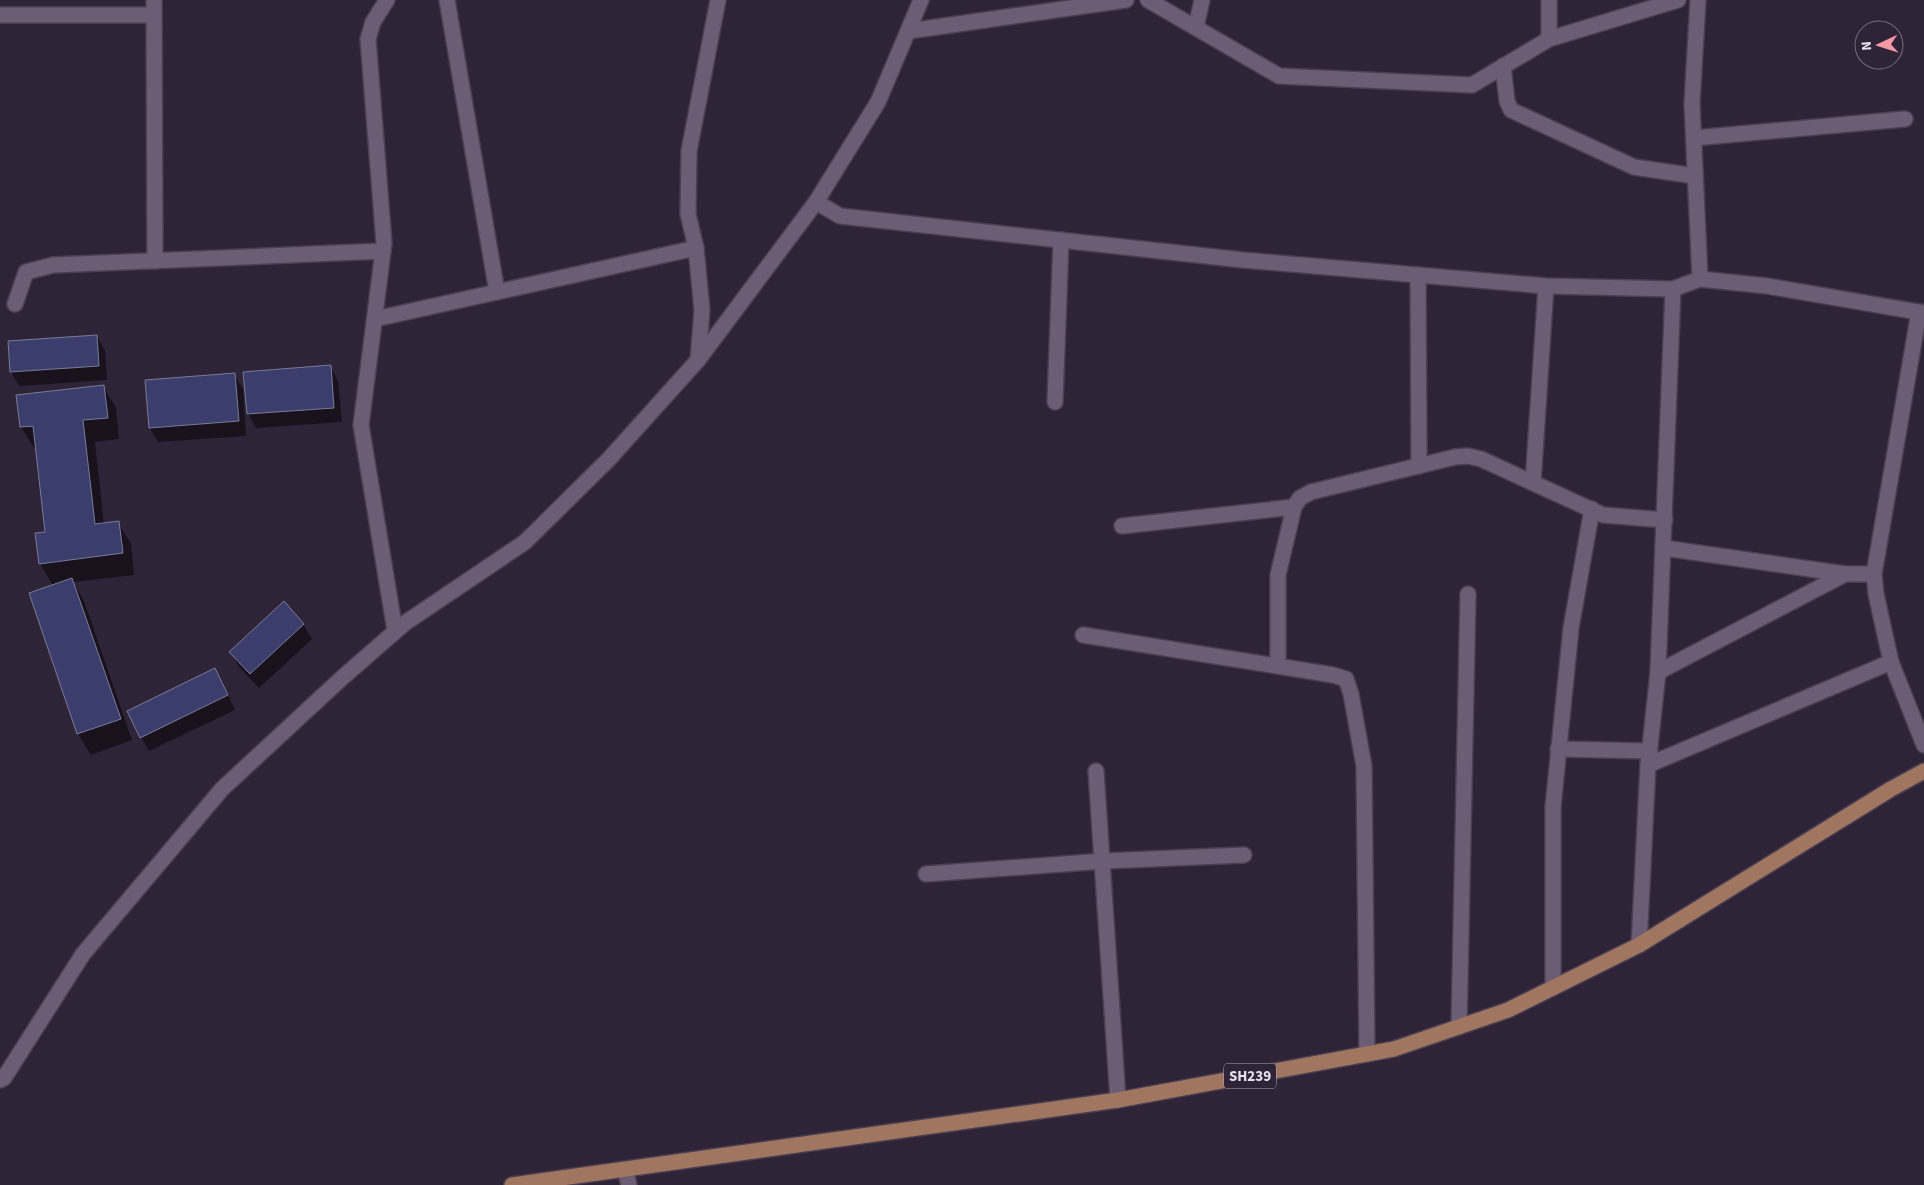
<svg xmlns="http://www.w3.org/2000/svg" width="1924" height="1185" viewBox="0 0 1924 1185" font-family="'Source Sans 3',sans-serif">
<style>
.shadow{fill:#0007;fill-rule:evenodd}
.building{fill:#3b3d6d;stroke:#797c96}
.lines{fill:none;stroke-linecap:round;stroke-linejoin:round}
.street-casing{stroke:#493f4f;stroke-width:18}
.primary-casing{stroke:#493f4f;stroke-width:18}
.street{stroke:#6a5d74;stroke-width:15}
.primary{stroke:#a07661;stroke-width:15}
.labels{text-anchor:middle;stroke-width:4;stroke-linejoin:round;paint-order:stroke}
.shield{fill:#2f2337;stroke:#b0a7b6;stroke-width:1}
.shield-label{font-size:15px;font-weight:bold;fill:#e7dfec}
</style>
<rect width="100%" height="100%" fill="#2f2337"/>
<!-- shadow -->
<g class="shadow">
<polygon points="97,336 105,351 107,380 19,386 11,372 9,342"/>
<polygon points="330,366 338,381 342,422 256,428 248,414 245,373"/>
<polygon points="234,374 243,389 246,436 158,442 150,428"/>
<path d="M103 386 116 408 119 439 95 442 104 525 118 523 131 544 134 575 73 582 84 601 132 740 91 755 78 734 31 594 53 586 40 563 47 533 37 448H34L21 427ZM29 425 39 426 29 428Z"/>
<polygon points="303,624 312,639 259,688 239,667 231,653"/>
<polygon points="223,684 235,710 149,751 141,737"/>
</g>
<!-- building -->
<g class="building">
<polygon points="97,335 99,366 10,372 8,341"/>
<polygon points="331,365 334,408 247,414 243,372"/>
<polygon points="235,373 239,421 149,428 145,380"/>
<polygon points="104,385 108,418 83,420 95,524 119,521 123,553 39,564 35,533 45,532 33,426 20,427 16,395"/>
<polygon points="72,578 121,719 77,734 29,593"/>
<polygon points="284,601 304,624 250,674 229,652"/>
<polygon points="215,668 228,695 140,738 127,711"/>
</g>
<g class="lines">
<defs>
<g id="street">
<polyline points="154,0 155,261"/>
<polyline points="387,0 373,22 368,39 384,243 361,425 395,631"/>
<polyline points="447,0 497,292"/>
<polyline points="1148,0 1279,76 1472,85 1549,39 1678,0"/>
<polyline points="1698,0 1692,104 1700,279"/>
<polyline points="0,15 154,15"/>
<polyline points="1196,27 1202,0"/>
<polyline points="909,31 1126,0"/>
<polyline points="1549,39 1549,0"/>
<polyline points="1503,66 1507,101 1511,110 1634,167 1695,176"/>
<polyline points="1694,138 1905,119"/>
<polyline points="816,202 840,216 1243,260 1546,286 1673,289 1700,279 1767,286 1924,313"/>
<polyline points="1418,275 1419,466"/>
<polyline points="15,304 26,272 53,265 383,251"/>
<polyline points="1919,312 1874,574 1876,594 1891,662 1924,745"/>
<polyline points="375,319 696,248"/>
<polyline points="698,360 816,202 878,102 921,0"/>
<polyline points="1055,402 1061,240"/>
<polyline points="1533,483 1546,286"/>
<polyline points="1122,526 1294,507"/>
<polyline points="1664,548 1845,574 1874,574"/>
<polyline points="1083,635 1333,675 1346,679 1351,694 1364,766 1367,1054"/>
<polyline points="1278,666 1278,575 1294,507 1300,498 1311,492 1455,457 1468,456 1481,459 1603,515 1665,520"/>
<polyline points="1658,672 1845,574"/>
<polyline points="1558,749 1650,751"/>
<polyline points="1648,765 1891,662"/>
<polyline points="1096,771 1118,1100"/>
<polyline points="926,874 1104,861 1244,855"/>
<polyline points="1639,945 1648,765 1658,672 1673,289"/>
<polyline points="1553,988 1553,807 1571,628 1592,509"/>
<polyline points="1459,1027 1468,594"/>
<polyline points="0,1080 4,1078 83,954 222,789 343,677 405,623 525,542 609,459 698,360 702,310 696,248 688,214 689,151 718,0"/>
<polyline points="625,1170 629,1185"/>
</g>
<polyline id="primary" points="512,1185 1118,1100 1394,1049 1508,1010 1639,945 1891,789 1924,771"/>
</defs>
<!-- street casing -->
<use href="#street" class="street-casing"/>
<!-- primary casing -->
<use href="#primary" class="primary-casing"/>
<!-- street -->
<use href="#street" class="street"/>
<!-- primary -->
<use href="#primary" class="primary"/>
</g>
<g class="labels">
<!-- shield labels -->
<rect class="shield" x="1224" y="1063.5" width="52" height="25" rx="4"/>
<g class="shield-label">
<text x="1250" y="1081">SH239</text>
</g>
</g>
<!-- north arrow -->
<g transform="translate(1879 45) rotate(266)"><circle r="24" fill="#2f2337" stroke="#796e7f"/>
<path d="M0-4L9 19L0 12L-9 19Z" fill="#f49aa5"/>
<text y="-8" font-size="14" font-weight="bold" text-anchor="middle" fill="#e7dfec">N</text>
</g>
</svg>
